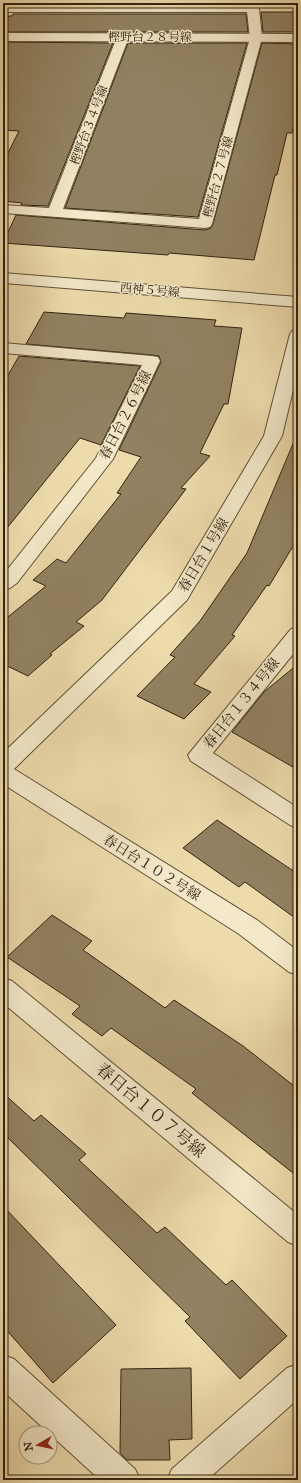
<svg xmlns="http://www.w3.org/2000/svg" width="301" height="1483" viewBox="0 0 301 1483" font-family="'IM FELL Great Primer','Noto Serif JP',serif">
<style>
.building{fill:#928262;stroke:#302211}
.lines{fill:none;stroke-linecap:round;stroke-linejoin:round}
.minor-casing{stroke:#5f5038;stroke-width:2}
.tertiary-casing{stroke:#5f5038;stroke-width:2}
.minor{fill:#f3e8c9;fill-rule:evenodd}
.tertiary{fill:#f3e8c9;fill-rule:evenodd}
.labels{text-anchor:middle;stroke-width:3;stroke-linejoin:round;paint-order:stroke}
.far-street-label{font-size:12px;fill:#302211;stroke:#f3e8c9}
.street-label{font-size:14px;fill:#302211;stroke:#f3e8c9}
.near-street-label{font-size:17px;fill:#302211;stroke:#f3e8c9}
</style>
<rect width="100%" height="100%" fill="#eddbac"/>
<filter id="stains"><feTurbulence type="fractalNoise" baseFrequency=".005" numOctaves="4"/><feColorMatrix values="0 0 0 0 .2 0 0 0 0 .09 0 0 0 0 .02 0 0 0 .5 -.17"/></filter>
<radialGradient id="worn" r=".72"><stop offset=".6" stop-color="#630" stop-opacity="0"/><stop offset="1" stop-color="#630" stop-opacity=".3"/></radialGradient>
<!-- building -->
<g class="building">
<polygon points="261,12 298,12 298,32 263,32"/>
<polygon points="13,14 246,14 248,32 5,32 8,16 12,16"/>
<polygon points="3,42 113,43 48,206 21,205 22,203 3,201 3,163 19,131 3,130"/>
<polygon points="128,43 247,43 198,217 65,208"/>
<polygon points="262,43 298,44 298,106 292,133 287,133 277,175 275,175 254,260 169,253 168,255 3,243 16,215 205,230 211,228 213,224"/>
<polygon points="44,312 124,318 126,313 216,320 214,326 242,328 228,404 224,404 200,453 210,456 181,488 186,489 102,600 76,622 84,626 50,654 52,655 28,676 3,664 3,621 46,586 33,580 57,559 66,563 121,494 117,493 141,457 119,450 161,362 159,356 152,355 26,344"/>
<polygon points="19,356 140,366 101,445 80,438 3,533 3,384"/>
<polygon points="298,432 298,538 269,586 267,585 232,635 235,636 194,684 211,692 184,719 137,696 175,657 170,655 200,621 247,553"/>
<polygon points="298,664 298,770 232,732 264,692"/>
<polygon points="217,820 298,874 298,920 245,882 239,887 183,848"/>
<polygon points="52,915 92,941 83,950 116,973 165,1008 174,1000 243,1046 298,1089 298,1177 192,1093 196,1089 111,1028 102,1036 72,1014 80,1006 7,957"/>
<polygon points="3,1093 34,1121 41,1115 86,1154 79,1160 157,1233 165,1227 226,1285 232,1280 287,1336 240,1379 185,1321 190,1317 3,1133"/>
<polygon points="3,1206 116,1325 53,1383 3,1326"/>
<polygon points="191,1368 192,1439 169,1440 170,1460 127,1460 120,1453 121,1369"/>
</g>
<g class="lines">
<defs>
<g id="minor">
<polygon points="244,3 256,3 259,8 262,38 212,224 210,227 205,228 3,213 3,205 49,208 117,37 119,34 127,34 129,37 63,209 199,219 250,38 247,12 3,12 3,4 245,4"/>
<polygon points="3,343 152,356 158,357 160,361 113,459 17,583 10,588 3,590 3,575 96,458 142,365 3,353"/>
<polygon points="298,627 298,648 213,753 298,808 298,828 290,825 191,761 188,755 291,629"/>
<polygon points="3,978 12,981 298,1215 298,1246 288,1242 3,1003"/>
<polygon points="3,1355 14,1359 135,1469 140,1480 100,1480 3,1391"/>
<polygon points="298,1364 298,1399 207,1480 167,1480 172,1469 287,1368"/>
</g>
<g id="tertiary">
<polygon points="3,33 298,34 298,42 3,41"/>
<polygon points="3,273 298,297 298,307 3,283"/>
<polygon points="298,329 298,369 282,436 187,600 14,769 257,920 298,951 298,975 289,972 239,934 3,784 3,753 172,591 264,436 290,334 292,331"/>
</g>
</defs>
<!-- minor casing -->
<use href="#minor" class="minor-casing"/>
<!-- tertiary casing -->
<use href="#tertiary" class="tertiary-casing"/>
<!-- minor -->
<use href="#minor" class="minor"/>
<!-- tertiary -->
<use href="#tertiary" class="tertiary"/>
</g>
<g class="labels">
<!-- far-street labels -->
<g class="far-street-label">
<text x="150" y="41">樫野台２８号線</text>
<text transform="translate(89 125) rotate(-69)" y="4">樫野台３４号線</text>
<text transform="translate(218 177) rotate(-75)" y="4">樫野台２７号線</text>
<text transform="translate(150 290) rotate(5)" y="4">西神５号線</text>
</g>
<!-- street labels -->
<g class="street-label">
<text transform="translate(125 415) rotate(-63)" y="5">春日台２６号線</text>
<text transform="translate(203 555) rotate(-59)" y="5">春日台１号線</text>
<text transform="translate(241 703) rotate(-51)" y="5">春日台１３４号線</text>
<text transform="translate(152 867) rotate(32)" y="5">春日台１０２号線</text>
</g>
<!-- near-street labels -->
<g class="near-street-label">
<text transform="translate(151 1110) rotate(40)" y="6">春日台１０７号線</text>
</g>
</g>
<!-- margin -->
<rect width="301" height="1483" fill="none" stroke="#eddbac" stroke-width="16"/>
<rect x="4" y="4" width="293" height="1475" fill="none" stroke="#302211" stroke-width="2"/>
<rect x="8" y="8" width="285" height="1467" fill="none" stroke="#302211"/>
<!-- north arrow -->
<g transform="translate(38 1445) rotate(261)"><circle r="19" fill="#f3e8c9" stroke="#a5997f"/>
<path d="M0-3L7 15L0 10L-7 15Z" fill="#8f2418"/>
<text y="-6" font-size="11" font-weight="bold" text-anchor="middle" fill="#302211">N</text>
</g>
<rect width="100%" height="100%" filter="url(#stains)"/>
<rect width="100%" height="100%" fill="url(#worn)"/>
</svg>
